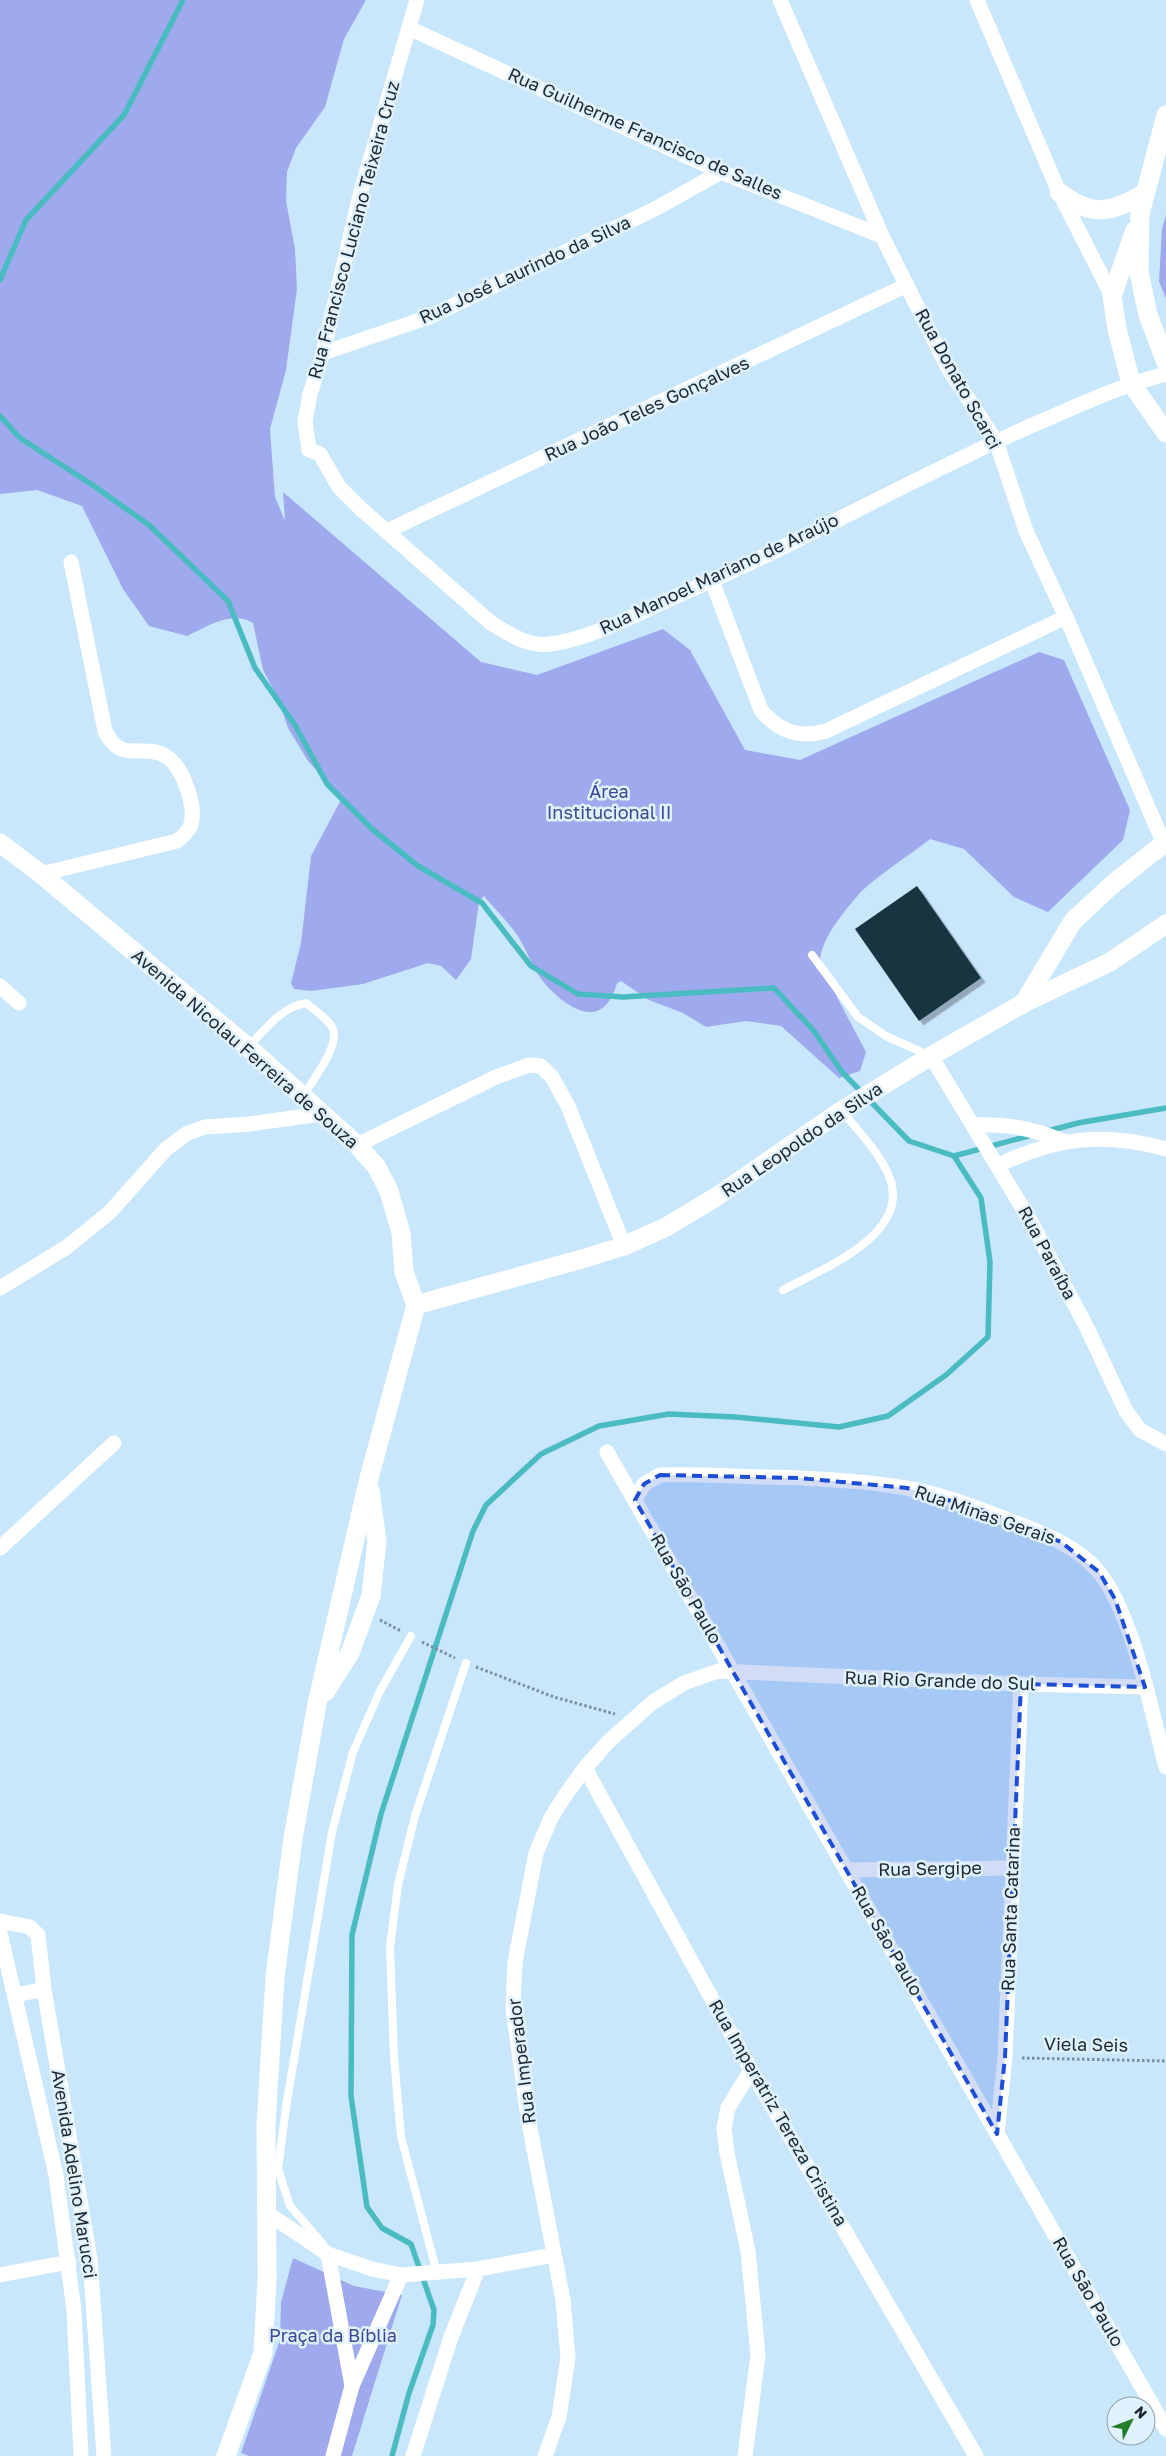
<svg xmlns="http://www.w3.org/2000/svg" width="1166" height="2456" viewBox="0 0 1166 2456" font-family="'Golos Text',sans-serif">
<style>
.green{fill:#9eaaed}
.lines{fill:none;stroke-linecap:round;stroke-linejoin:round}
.stream{stroke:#49bbc1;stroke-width:5.5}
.building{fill:#17363f;filter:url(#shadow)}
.path{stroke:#798e9d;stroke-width:3;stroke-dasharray:2.5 2.5;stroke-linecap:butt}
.service{stroke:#fff;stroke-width:8}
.minor{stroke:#fff;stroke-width:15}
.tertiary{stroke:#fff;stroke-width:19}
.marked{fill:#1d4ed8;fill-opacity:0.2;stroke:#1d4ed8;stroke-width:4;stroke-dasharray:10 6;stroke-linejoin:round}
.labels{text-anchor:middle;stroke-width:5;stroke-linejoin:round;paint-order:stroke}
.street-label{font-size:18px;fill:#1d2830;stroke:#e0f2ff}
.park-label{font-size:18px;fill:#404597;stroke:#e0f2ff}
</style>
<defs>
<filter id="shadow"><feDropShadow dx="4.5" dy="4.5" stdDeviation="0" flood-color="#0004"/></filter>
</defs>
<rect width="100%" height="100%" fill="#c9e7fc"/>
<!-- green -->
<g class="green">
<path d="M0 0H366L344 39 325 107 296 148 287 172 286 201 295 249 297 289 286 370 270 429 275 497 285 521 283 492 481 662 537 675 663 629 690 650 745 750 800 760 1039 652 1064 660 1130 810 1123 840 1048 912 1014 897 964 849 930 839C910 855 878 875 860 893 845 910 818 942 820 965L866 1052 860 1071 839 1078 781 1026 746 1021 706 1027 683 1013 649 1000 621 981 617 983C604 1030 571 1012 546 985 532 970 527 948 515 932 505 919 494 908 484 896L479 902 471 959 456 980 441 966 428 963 363 984 311 991 294 989 291 983 301 943 311 856 342 798 308 761 288 728 278 698 263 670 253 623C232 610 206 627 187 636L149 626 123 589 82 506 37 490 0 494Z"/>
<polygon points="1166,215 1166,299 1159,281 1162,229"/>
<polygon points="293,2258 354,2286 402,2295 352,2456 249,2456 241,2453 280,2340 281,2302"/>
</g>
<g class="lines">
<!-- stream -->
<g class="stream">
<polyline points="0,280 26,220 124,115 183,0"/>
<polyline points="0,416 20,438 94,486 149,525 228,601 255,668 295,725 327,784 372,829 418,866 482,903 531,966 578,994 623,997 774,988 814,1031 842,1072 909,1141 954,1156 981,1198 990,1262 988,1337 946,1375 888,1416 839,1427 735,1417 669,1414 599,1426 541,1454 486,1505 473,1531 381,1814 352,1935 351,2096 367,2207 382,2228 411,2244 434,2310 433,2325 409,2393 392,2456"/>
<polyline points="1048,1131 1078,1123 1166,1108"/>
<polyline points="954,1156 1032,1135"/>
</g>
</g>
<!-- building -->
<polygon class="building" points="917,886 981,978 919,1021 855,929"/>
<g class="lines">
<!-- path -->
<g class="path">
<polyline points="380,1620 401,1631"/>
<polyline points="422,1642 455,1658"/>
<polyline points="476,1667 554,1697 615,1714"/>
<polyline points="1022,2058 1166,2061"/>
</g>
<!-- service -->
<g class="service">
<polyline points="812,955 858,1017 886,1036 928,1055"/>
<path d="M248 1047C265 1030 281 1007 306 1003 314 1010 327 1018 332 1027 342 1044 312 1081 303 1096"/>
<path d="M783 1290C822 1269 913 1234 889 1176 879 1152 858 1131 842 1111"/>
<polyline points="323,2244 290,2206 278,2169 286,2107 332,1832 353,1752 380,1691 411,1636"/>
<polyline points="437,2273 401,2137 394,2057 390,1947 398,1885 415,1816 466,1663"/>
</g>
<!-- minor -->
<g class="minor">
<path d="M417 0 361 191 323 353 310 394 305 421 309 450 320 454 339 487 360 508 491 623C509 634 528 647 550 644 592 639 642 611 681 594 803 542 919 474 1042 421 1083 403 1123 385 1166 374"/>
<polyline points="780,0 882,236 948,368 996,441 1026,531 1066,617 1164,844"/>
<polyline points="977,0 1059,192 1112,296"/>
<polyline points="409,28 721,172 882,236"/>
<polyline points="323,353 429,317 655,209 721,172"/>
<polyline points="387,531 907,285"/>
<path d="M712 581 761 710C778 731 800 739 826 731L1066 617"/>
<path d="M41 874 177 841C182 837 187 833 190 827 198 809 183 767 167 757 143 741 122 766 105 731L71 562"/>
<polyline points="0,986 19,1003"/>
<polyline points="931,1056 1031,1222 1087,1328 1126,1411 1140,1430 1166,1444"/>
<path d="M974 1125C1009 1124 1031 1128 1063 1141"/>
<polyline points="357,1145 496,1077 529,1065 541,1066 552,1077 568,1106 624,1246"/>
<path d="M999 1165C1056 1137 1104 1132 1166 1149"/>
<polyline points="0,1288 67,1247 110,1212 166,1149 186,1134 205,1127 250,1124 321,1114"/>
<polyline points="607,1452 1166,2429"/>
<path d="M635 1500 644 1484 660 1475C696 1474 731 1476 766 1477 813 1478 860 1480 906 1488 942 1494 977 1508 1011 1521 1042 1533 1076 1545 1098 1571 1133 1613 1152 1714 1166 1767"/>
<polyline points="0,1548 114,1443"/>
<polyline points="585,1768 751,2070 976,2456"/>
<polyline points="846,1870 1013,1868"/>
<polyline points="0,1921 30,1927 38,1935 44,1989 90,2259 104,2456"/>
<polyline points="0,1933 56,2175 74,2310 81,2456"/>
<polyline points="16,1995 44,1989"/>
<polyline points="997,2134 1005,2057 1021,1684"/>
<polyline points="267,2213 328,2254 372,2269 401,2275 478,2269 554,2255"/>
<polyline points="328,2254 352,2386"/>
<polyline points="0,2275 69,2262"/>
<polyline points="333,2456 352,2386 401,2275"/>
<polyline points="413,2456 451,2337 478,2269"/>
<polyline points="545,2456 559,2417 568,2358 563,2300 528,2118 513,2008 515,1962 536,1853 551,1818 564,1797 585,1768 609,1741 653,1702 684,1683 718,1671 1021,1684 1145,1687"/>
<polyline points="745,2456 758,2355 748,2251 727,2153 724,2128 728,2108 751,2070"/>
</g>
<!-- tertiary -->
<g class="tertiary">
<polyline points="1166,115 1140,214 1139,272 1148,315 1166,362"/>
<path d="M1059 192C1092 218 1111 213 1145 193"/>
<polyline points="1135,230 1112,296 1117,329 1131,383 1166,433"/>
<polyline points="0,843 41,874 248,1047 357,1145 376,1166 389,1191 401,1233 404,1272 416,1305 369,1478 317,1704 293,1838 275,1977 266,2124 267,2278 263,2353 226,2456"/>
<polyline points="1024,1003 1073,921 1114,883 1166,842"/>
<polyline points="416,1305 582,1259 624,1246 666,1227 716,1197 841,1111 931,1056 1024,1003 1110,962 1166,924"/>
<polyline points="325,1692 350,1653 371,1596 377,1541 370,1490"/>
</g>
</g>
<!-- marked area -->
<path class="marked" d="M660 1475 799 1478 907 1488 985 1511 1061 1542 1099 1572 1115 1599 1145 1687 1021 1684 1005 2057 997 2134 635 1500 644 1484Z"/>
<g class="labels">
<!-- street labels -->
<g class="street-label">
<text transform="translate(645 134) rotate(24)" y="6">Rua Guilherme Francisco de Salles</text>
<text transform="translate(354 230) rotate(-75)" y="6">Rua Francisco Luciano Teixeira Cruz</text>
<text transform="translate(525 270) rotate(-25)" y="6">Rua José Laurindo da Silva</text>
<text transform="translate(958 379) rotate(61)" y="6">Rua Donato Scarci</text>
<text transform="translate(647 409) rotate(-25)" y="6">Rua João Teles Gonçalves</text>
<text transform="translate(719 574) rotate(-25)" y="6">Rua Manoel Mariano de Araújo</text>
<text transform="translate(245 1049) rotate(41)" y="6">Avenida Nicolau Ferreira de Souza</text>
<text transform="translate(802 1140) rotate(-34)" y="6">Rua Leopoldo da Silva</text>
<text transform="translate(1047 1253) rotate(62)" y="6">Rua Paraíba</text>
<text transform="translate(985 1515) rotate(19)" y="6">Rua Minas Gerais</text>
<text transform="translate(686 1589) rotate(60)" y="6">Rua São Paulo</text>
<text transform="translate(940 1681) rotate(2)" y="6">Rua Rio Grande do Sul</text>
<text transform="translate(930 1869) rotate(-1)" y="6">Rua Sergipe</text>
<text transform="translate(1011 1909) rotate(-88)" y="6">Rua Santa Catarina</text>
<text transform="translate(887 1941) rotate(60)" y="6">Rua São Paulo</text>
<text transform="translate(1086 2045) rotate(1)" y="6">Viela Seis</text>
<text transform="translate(522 2061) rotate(-97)" y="6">Rua Imperador</text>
<text transform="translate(778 2113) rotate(60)" y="6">Rua Imperatriz Tereza Cristina</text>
<text transform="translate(74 2174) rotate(81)" y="6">Avenida Adelino Marucci</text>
<text transform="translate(1088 2292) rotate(60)" y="6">Rua São Paulo</text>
</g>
<!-- park labels -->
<g class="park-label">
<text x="609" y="798">Área<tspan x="609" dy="21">Institucional II</tspan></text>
<text x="333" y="2342">Praça da Bíblia</text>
</g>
</g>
<!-- north arrow -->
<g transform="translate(1131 2421) rotate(48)"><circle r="24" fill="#e0f2ff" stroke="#92a1ac"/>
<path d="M0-4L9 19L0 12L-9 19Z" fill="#247c2a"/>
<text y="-8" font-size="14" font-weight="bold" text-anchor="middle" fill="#1d2830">N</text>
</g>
</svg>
